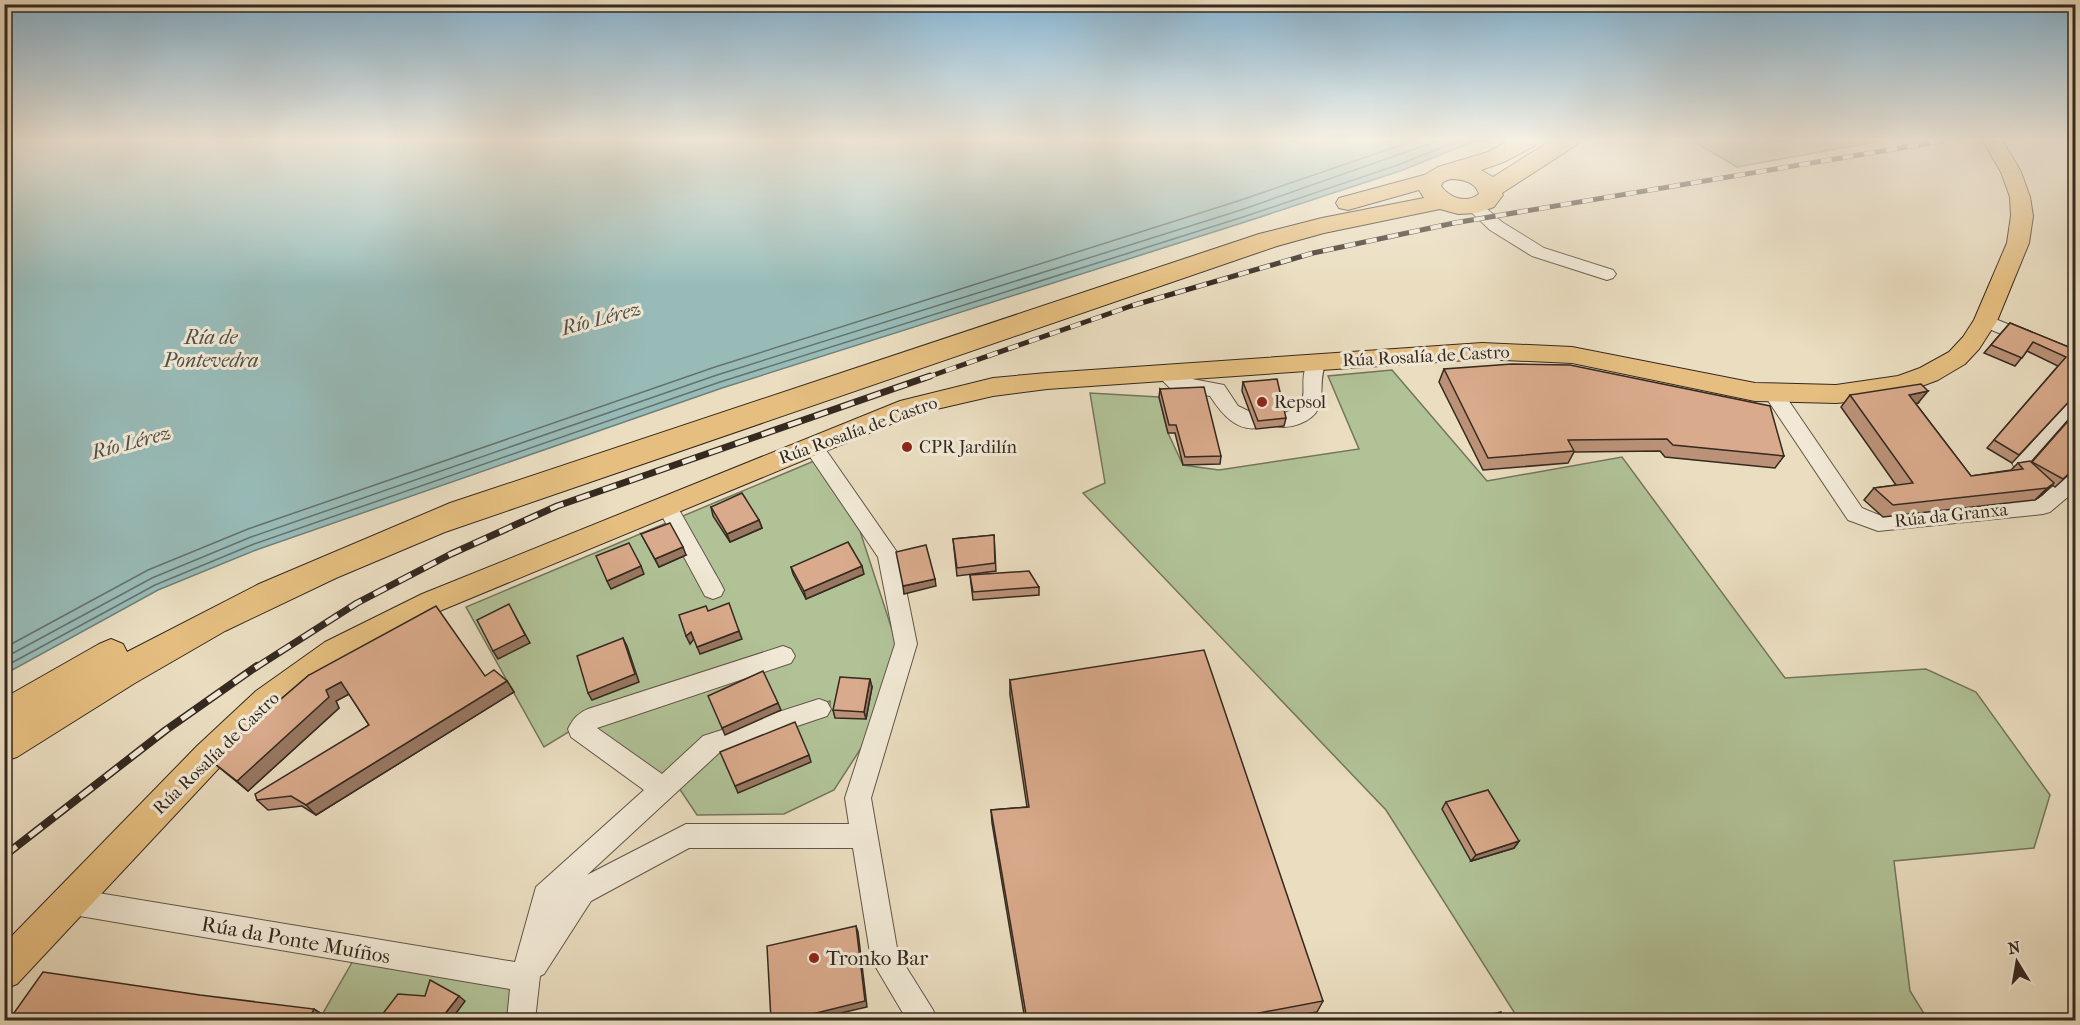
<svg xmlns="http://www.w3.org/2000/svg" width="2080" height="1025" viewBox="0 0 2080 1025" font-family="'IM FELL French Canon',serif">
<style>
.green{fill:#b1c297;stroke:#73765c;stroke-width:1.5}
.water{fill:#98bbb8;stroke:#70817b;stroke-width:1.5}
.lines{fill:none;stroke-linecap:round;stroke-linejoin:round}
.shore{stroke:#66726c;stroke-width:1.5}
.minor-casing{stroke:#625648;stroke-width:2}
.major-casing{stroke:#352920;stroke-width:2}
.highway-casing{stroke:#352920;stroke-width:2}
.minor{fill:#f1e9d6;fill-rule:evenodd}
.major{fill:#e5be80;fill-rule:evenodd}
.highway{fill:#e5be80;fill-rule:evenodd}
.rail-far2-casing{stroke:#352920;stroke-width:5}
.rail-far1-casing{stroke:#352920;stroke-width:7}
.rail-casing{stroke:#352920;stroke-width:8}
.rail-far2{stroke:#f1e9d6;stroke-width:4;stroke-dasharray:11;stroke-linecap:butt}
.rail-far1{stroke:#f1e9d6;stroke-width:4.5;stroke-dasharray:14;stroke-linecap:butt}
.rail{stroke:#f1e9d6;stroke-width:5;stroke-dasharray:16;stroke-linecap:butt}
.wall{fill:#bb9278;stroke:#352920;stroke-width:1.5}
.shaded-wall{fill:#987761;stroke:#352920;stroke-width:1.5}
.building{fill:#d9aa8b;stroke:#352920;stroke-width:1.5}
.poi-dot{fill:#8f2418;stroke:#f1e9d6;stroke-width:2}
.labels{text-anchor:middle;stroke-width:6;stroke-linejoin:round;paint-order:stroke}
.street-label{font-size:18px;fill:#352920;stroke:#f1e9d6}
.poi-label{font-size:18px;fill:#352920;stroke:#f1e9d6;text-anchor:start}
.water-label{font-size:20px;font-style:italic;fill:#4e4e46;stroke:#f1e9d6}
.near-street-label{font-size:21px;fill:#352920;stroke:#f1e9d6}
.near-poi-label{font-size:21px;fill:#352920;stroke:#f1e9d6;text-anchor:start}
</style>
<rect width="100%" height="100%" fill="#eaddc0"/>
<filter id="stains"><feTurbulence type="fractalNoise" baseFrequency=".00333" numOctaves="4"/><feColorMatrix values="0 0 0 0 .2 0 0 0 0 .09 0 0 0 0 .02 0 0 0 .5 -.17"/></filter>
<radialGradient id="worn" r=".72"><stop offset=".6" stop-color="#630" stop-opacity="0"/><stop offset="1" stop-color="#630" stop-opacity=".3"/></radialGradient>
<!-- green -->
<g class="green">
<polygon points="1693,141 1881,141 1737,167"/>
<polygon points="1392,370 1487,481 1622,457 1785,678 1926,669 1976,692 2050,795 2034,848 1894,861 1910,991 1928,1020 1519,1020 1386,810 1083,493 1105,483 1090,393 1159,397 1168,433 1183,465 1219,470 1359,449 1328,376"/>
<polygon points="814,461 860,531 896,642 865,742 834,790 784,814 697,815 679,788 713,753 830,711 830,701 710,740 665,781 588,729 588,720 544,747 466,607"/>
<polygon points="354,959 517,985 513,1020 319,1020"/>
</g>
<!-- water -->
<polygon class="water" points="5,141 1475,141 1400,171 1245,222 722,388 256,550 158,590 5,674"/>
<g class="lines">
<!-- shore -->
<g class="shore">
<polyline points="4,648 148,570 248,529 715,367 1238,201 1413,141"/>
<polyline points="4,658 152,578 251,537 717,375 1241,210 1437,141"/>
<polyline points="4,667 155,585 254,544 720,382 1243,217 1398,165 1458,141"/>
</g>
<defs>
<g id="minor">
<polygon points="1474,201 1480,203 1502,222 1544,248 1613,270 1616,274 1613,278 1607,280 1532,256 1490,230 1468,209 1466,206 1468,203"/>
<polygon points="1985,315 2076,351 2076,364 1979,325 1976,321 1979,317"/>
<path d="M1317 357 1324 358 1326 363C1315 385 1333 412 1299 424 1291 427 1284 428 1276 426L1273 421 1276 416C1322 402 1292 388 1310 358Z"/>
<path d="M1164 366 1182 377 1224 385 1238 406 1261 417 1264 422 1261 427C1238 434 1221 413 1210 396L1170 388 1155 373 1157 368Z"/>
<polygon points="1773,386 1780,388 1862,508 1879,515 2038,499 2069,473 2076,471 2076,490 2050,512 2043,514 1878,531 1848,520 1763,393 1766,388"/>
<polygon points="2076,396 2076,416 2029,468 2022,470 2015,468 2012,463 2015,458 2069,398"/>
<path d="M812 438 819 440 899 555 917 644 871 798 898 954 933 1010 937 1020H907L871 959 853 848H689L591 901 544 974 540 976 535 1020H507L510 989 68 914 58 910 55 901 58 892 68 888 515 962 536 887 644 790 571 737 568 729C573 719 578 713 588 709L783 646 791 649 795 656 791 663 597 728 662 774 703 736 819 699 827 702 831 709 827 716 720 752 587 875 686 824H849L845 798 895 644 878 557 802 445 805 440Z"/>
<polygon points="666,497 673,499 721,584 724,590 721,596 713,599 705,596 656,505 659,499"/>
</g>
<polygon id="major" points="1983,141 2003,141 2021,172 2030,197 2033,216 2029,243 1997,321 1979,349 1965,364 1938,380 1903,393 1869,400 1836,403 1755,401 1572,363 1482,359 1047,389 993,396 915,414 442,610 346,660 293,697 248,737 17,984 4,989 4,944 197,746 256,691 325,642 422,594 900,401 993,378 1047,373 1482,343 1572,347 1755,383 1836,385 1898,376 1920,368 1949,352 1963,337 1974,320 2007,243 2011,216 2010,197 2001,172"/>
<path id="highway" d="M1508 141H1537L1534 146 1504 162 1481 170 1493 177 1550 141H1578L1575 146 1502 193 1503 195 1494 207 1477 213 1458 214 1440 209 1324 233 1277 246 445 532 336 578 225 631 135 683 17 757 4 761V698L99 644 111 639 123 644 127 652 259 584 450 503 1259 234 1322 218 1424 198 1419 190 1348 210 1339 208 1336 203 1339 198 1424 175 1438 167 1488 152ZM1450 179C1461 179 1475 181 1479 194 1466 204 1450 198 1441 186L1443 182Z"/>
</defs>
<!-- minor casing -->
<use href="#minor" class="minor-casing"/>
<!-- major casing -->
<use href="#major" class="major-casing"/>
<!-- highway casing -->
<use href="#highway" class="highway-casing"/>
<!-- minor -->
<use href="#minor" class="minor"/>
<!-- major -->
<use href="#major" class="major"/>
<!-- highway -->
<use href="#highway" class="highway"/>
<defs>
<polyline id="rail-far2" points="925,378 1131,306 1313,253 1454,223 1942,141"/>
<polyline id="rail-far1" points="255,668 357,603 451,554 557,506 930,376"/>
<polyline id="rail" points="4,856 166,730 257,666"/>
</defs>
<!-- rail-far2 casing -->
<use href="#rail-far2" class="rail-far2-casing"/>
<!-- rail-far1 casing -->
<use href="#rail-far1" class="rail-far1-casing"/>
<!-- rail casing -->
<use href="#rail" class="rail-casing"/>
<!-- rail-far2 -->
<use href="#rail-far2" class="rail-far2"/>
<!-- rail-far1 -->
<use href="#rail-far1" class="rail-far1"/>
<!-- rail -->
<use href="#rail" class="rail"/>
</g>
<!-- wall -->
<g class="wall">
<polygon points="2010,323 2076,350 2076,394 2012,463 1987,448 2058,366 2027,351 2015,366 1984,353"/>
<polygon points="1444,369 1784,456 1775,468 1665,457 1660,451 1574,452 1568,463 1483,470 1439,382"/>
<polygon points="1243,382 1286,418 1284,426 1256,429 1242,391"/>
<polygon points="1160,389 1221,456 1220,464 1183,465 1175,433 1168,433 1159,397"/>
<polygon points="1850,395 1918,403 1916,404 1971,476 2011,470 2018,463 2031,462 2076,411 2076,468 2055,487 2052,485 2042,495 2035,500 1883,517 1864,500 1874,488 1896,485 1841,407"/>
<polygon points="711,507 759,520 762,528 730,542 713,516"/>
<polygon points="641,534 686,555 659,567"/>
<polygon points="994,535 996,571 957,576 953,539"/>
<polygon points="791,567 864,574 806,599 793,574"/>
<polygon points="970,575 1039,587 1039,595 973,600"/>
<polygon points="309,675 485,676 507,681 514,692 316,815 302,806 268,810 257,800 369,725 349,694 336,701 339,708 248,791 210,760"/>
<polygon points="1010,680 1323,1001 1317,1012 1270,1020 1025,1020 992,823 991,810 1027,807 1010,695"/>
<polygon points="872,687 866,719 835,718 833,710"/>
<polygon points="1446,802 1519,841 1514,848 1471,861 1442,809"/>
</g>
<!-- shaded-wall -->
<g class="shaded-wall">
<polygon points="1928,391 1918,403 1900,408 1909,395"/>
<polygon points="2054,483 2042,495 2035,500 2047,488"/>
<polygon points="759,520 762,528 730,542 727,534"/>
<polygon points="683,547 686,555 659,567 655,559"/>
<polygon points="641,566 644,574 611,589 607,581"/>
<polygon points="862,566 864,574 806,599 804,591"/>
<polygon points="935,579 936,586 904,594 903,586"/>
<polygon points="513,612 530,643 498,659 493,651"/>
<polygon points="739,631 742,639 700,654 697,647"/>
<polygon points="691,632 694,639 690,644 686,636"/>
<polygon points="623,638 627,646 639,682 592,700 588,693"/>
<polygon points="870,679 872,687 866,719 864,712"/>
<polygon points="507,681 514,692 316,815 306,805"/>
<polygon points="341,682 351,693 336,701 339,708 248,791 237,781 326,690"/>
<polygon points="778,703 781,710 725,735 722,728"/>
<polygon points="809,755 811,762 738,793 735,786"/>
<polygon points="1519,841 1514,848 1471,861 1476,855"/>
<polygon points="856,926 858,932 867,1007 811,1020 788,1020"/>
<polygon points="459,996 465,1001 451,1020 440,1020"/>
<polygon points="314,1009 322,1014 319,1020 308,1020"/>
</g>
<!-- building -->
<g class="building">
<polygon points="2010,323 2076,350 2076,394 2019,455 1994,440 2066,357 2033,342 2022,358 1991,345"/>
<polygon points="1512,364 1570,365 1770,406 1784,456 1673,445 1667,439 1568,440 1574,451 1488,458 1444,369"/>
<polygon points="1277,379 1286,418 1258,421 1243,382"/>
<polygon points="1921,384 1928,391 1909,395 1971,476 2023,469 2018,463 2030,461 2054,483 2047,488 1893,505 1874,488 1913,483 1850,395"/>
<polygon points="1204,387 1221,456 1185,457 1176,425 1169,425 1160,389"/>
<polygon points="2076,412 2076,467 2063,479 2032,462"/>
<polygon points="742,493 759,520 727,534 711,507"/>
<polygon points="670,523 683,547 655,559 641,534"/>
<polygon points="994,535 995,563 957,568 953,539"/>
<polygon points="848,542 862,566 804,591 791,567"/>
<polygon points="629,543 641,566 607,581 596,556"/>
<polygon points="926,545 935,579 903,586 896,552"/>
<polygon points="1029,571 1039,587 973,592 970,575"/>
<polygon points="729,603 739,631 697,647 691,632 686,636 679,615 706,606 708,611"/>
<polygon points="509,604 525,635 493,651 477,620"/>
<polygon points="436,606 485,676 494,670 507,681 306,805 291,796 257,800 255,794 369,725 341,682 326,690 329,697 237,781 210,760 309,675"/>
<polygon points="623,638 635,674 588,693 577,656"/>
<polygon points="1204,650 1323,1001 1222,1020 1027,1020 991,810 1029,807 1010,680"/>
<polygon points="763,671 778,703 722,728 708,696"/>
<polygon points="840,677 870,679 864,712 833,710"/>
<polygon points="795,722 809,755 735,786 720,752"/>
<polygon points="1488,790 1519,841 1476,855 1446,802"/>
<polygon points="856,926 865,1001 788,1020 771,1020 767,946"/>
<polygon points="43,972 200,995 314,1009 308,1020 9,1020"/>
<polygon points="430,980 459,996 440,1020 378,1020 398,994 425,996"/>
<polygon points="1501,1012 1505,1020 1475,1020 1474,1019"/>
</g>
<!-- sky -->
<linearGradient id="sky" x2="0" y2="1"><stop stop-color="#88b7d5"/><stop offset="0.49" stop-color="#f6f0e3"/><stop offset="1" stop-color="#f6f0e3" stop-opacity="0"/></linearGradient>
<rect width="2080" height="285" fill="url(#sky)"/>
<!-- markers -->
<g class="poi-dot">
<circle cx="1262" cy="402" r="6"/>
<circle cx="907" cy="447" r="6"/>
<circle cx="814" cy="958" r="6"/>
</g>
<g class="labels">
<!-- street labels -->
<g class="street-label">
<text transform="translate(1426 356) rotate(-3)" y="6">Rúa Rosalía de Castro</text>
<text transform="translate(858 430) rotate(-20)" y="6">Rúa Rosalía de Castro</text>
<text transform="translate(1951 515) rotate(-6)" y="6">Rúa da Granxa</text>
<text transform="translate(216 753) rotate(-44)" y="6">Rúa Rosalía de Castro</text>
</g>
<!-- poi labels -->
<g class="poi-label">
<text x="1274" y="408">Repsol</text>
<text x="919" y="453">CPR Jardilín</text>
</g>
<!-- water labels -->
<g class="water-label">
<text transform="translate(601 318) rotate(-15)" y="7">Río Lérez</text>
<text x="211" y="344">Ría de<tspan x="211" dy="23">Pontevedra</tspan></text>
<text transform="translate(131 442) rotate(-15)" y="7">Río Lérez</text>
</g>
<!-- near-street labels -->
<g class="near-street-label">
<text transform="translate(296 940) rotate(10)" y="7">Rúa da Ponte Muíños</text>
</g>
<!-- near-poi labels -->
<g class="near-poi-label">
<text x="826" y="965">Tronko Bar</text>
</g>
</g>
<!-- margin -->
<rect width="2080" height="1025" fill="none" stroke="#eaddc0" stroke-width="24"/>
<rect x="6" y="6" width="2068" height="1013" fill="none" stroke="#352920" stroke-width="3"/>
<rect x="12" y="12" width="2056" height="1001" fill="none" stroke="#352920" stroke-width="1.5"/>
<!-- north arrow -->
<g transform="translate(2017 962) rotate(349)" stroke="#f1e9d6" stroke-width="4.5" paint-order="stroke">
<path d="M0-4.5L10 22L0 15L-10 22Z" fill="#352920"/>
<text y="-9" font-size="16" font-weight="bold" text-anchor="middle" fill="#352920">N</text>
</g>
<rect width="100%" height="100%" filter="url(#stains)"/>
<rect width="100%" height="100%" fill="url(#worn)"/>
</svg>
